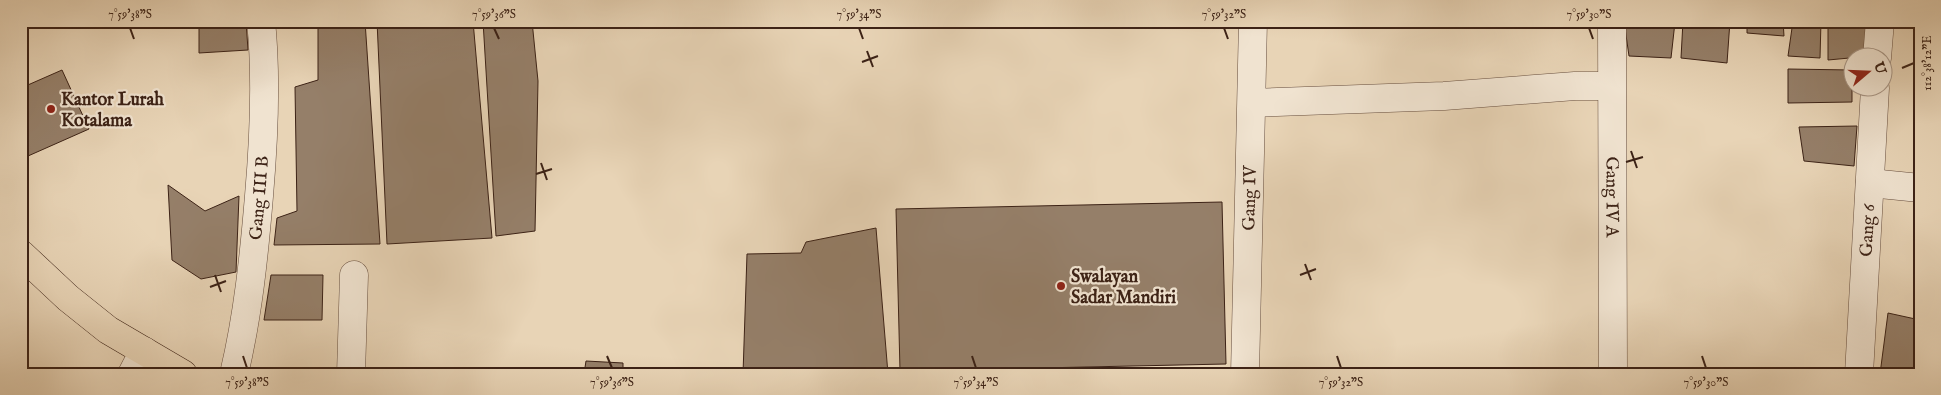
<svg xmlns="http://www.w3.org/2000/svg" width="1941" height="395" viewBox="0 0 1941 395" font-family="'IM FELL English',serif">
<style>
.building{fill:#957f69;stroke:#3c2216}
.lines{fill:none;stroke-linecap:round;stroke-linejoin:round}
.minor-casing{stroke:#674e3e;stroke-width:29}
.major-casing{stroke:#3c2216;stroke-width:29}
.minor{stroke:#f0e3d0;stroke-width:28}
.major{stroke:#e8d4b6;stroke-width:28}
.ticks{fill:none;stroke:#3c2216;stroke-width:2}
.poi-dot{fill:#8f2418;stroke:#f0e3d0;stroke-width:2}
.labels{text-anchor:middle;stroke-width:4.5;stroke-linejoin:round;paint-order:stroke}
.poi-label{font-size:18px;font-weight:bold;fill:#3c2216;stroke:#f0e3d0;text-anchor:start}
.street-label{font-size:18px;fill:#3c2216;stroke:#f0e3d0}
.neatline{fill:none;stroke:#3c2216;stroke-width:2}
.ticks-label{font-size:12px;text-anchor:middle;fill:#3c2216}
</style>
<rect width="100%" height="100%" fill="#e8d4b6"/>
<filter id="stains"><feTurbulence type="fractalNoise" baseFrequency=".004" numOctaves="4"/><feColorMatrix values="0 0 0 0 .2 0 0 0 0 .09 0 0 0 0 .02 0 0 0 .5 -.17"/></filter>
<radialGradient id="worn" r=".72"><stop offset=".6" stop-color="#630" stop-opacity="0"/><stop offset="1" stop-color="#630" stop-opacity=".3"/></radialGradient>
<!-- building -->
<g class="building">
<polygon points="135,21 161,21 161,25 136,27"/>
<polygon points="199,21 246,21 248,50 199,53"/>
<polygon points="328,21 365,21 380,244 274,245 277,218 297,211 295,87 318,80 318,23"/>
<polygon points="377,21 473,21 492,238 387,244"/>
<polygon points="483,21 532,21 538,81 535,231 496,236"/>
<polygon points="1624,21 1675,22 1671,58 1629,56"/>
<polygon points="1683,21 1730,21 1727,63 1681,58"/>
<polygon points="1747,21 1783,21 1784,36 1747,33"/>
<polygon points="1793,21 1821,21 1820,58 1788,56"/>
<polygon points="1828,21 1875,21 1871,56 1828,60"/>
<polygon points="1788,69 1852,70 1852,102 1788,103"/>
<polygon points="62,70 89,129 28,156 21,140 21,88"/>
<polygon points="1857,126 1854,166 1804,161 1799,127"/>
<polygon points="168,185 205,211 239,196 236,272 201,279 172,260"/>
<polygon points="1222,202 1226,364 900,371 896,209"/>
<polygon points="876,228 888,374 743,374 747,254 801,253 806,242"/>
<polygon points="271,275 323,275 322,320 264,320"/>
<polygon points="1888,313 1920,320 1918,374 1880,374"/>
<polygon points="586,361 623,363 623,374 584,374"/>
</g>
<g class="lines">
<defs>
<g id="minor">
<path id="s1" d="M1612 21 1613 374"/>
<polyline points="1877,58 1880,21"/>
<polyline points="1252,103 1444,96 1575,86 1611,86"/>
<polyline points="1870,183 1920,188"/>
<polyline points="132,374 144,351"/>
<path id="s2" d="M234 374C248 315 254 256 259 196 264 138 267 79 261 21"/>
<polyline points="351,374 354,275"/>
<path id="s3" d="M1245 374 1253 21"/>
<path id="s4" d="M1859 374 1875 88"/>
</g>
<polyline id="major" points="21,254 68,298 108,330 183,374"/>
</defs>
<!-- minor casing -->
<use href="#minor" class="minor-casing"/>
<!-- major casing -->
<use href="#major" class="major-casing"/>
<!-- minor -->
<use href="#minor" class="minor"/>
<!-- major -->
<use href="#major" class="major"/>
</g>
<!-- ticks -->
<path class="ticks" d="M130 28 134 39M494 28 499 39M859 28 863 39M1224 28 1228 39M1589 28 1593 39M867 51 873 67M862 62 878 56M1902 68 1914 63M1631 151 1637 168M1626 162 1643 157M541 163 547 180M536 174 552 169M1305 264 1311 280M215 275 221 292M1300 275 1316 269M210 287 226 281M243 356 247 368M607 356 612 368M972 356 976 368M1337 356 1341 368M1702 356 1706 368"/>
<!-- markers -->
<g class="poi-dot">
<circle cx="51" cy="109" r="5"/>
<circle cx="1061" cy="286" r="5"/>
</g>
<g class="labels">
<!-- poi labels -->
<g class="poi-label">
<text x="61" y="105">Kantor Lurah<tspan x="61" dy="21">Kotalama</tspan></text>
<text x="1071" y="282">Swalayan<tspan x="1071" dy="21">Sadar Mandiri</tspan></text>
</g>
<!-- street labels -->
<g class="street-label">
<text dy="6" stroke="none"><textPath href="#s1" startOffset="176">Gang IV A</textPath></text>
<text dy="6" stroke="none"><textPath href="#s2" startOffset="178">Gang III B</textPath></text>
<text dy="6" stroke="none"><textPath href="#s3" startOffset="176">Gang IV</textPath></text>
<text dy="6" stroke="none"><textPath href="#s4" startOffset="144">Gang 6</textPath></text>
</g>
</g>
<!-- margin -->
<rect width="1941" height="395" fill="none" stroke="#e8d4b6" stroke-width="55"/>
<!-- north arrow -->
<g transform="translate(1868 72) rotate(71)"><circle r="24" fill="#f0e3d0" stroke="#a89686"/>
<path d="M0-4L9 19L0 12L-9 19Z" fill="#8f2418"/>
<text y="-8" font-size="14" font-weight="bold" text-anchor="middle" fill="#3c2216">U</text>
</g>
<rect x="28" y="28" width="1886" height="340" class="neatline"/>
<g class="ticks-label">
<text x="130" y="18">7°59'38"S</text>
<text x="494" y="18">7°59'36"S</text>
<text x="859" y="18">7°59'34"S</text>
<text x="1224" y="18">7°59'32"S</text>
<text x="1589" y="18">7°59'30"S</text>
<text transform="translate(1927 63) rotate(-90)" y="4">112°38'12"E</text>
<text x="247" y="386">7°59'38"S</text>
<text x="612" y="386">7°59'36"S</text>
<text x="976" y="386">7°59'34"S</text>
<text x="1341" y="386">7°59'32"S</text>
<text x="1706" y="386">7°59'30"S</text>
</g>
<rect width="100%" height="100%" filter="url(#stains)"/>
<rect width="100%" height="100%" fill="url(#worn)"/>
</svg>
